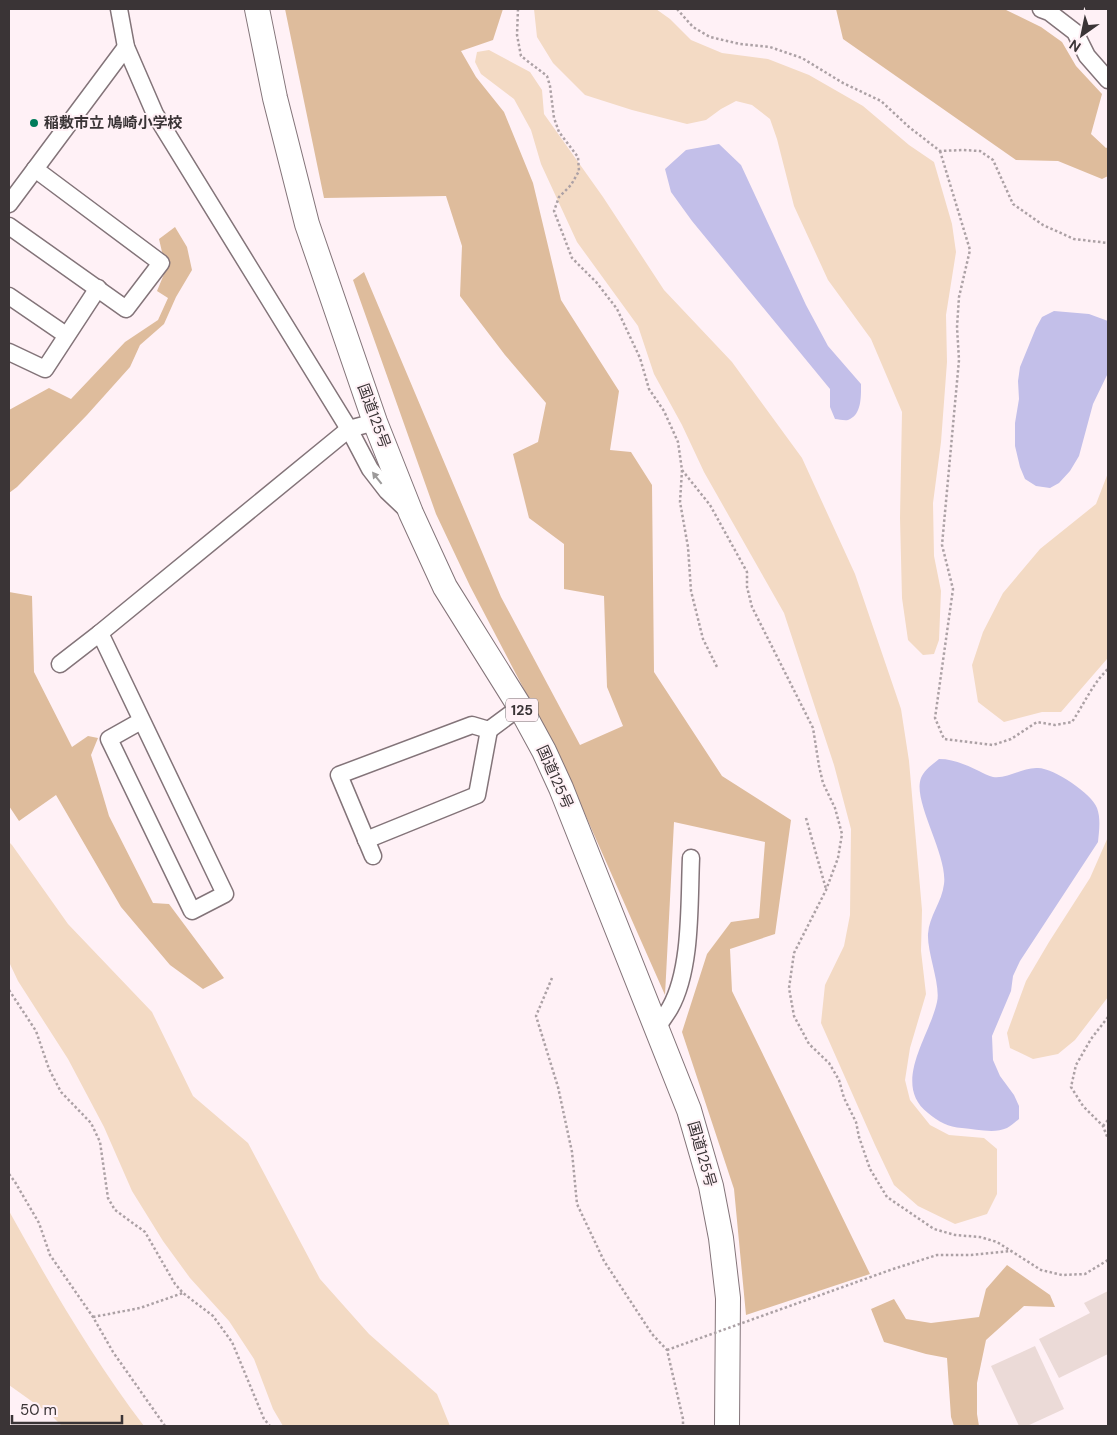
<svg xmlns="http://www.w3.org/2000/svg" width="1117" height="1435" viewBox="0 0 1117 1435" font-family="'DM Sans','Noto Sans JP',sans-serif">
<style>
.green{fill:#f3dac4}
.forest{fill:#debc9c}
.water{fill:#c3bfe9}
.building{fill:#ebdad7}
.lines{fill:none;stroke-linecap:round;stroke-linejoin:round}
.minor-casing{stroke:#837479;stroke-width:19}
.highway-casing{stroke:#837479;stroke-width:26}
.path{stroke:#aca1a5;stroke-width:2.5;stroke-dasharray:2.5 2.5;stroke-linecap:butt}
.minor{stroke:#fff;stroke-width:16}
.highway{stroke:#fff;stroke-width:24}
.path-bridge{stroke:#aca1a5;stroke-width:2.5;stroke-dasharray:2.5 2.5;stroke-linecap:butt}
.oneway{fill:#9c9a9a}
.poi-dot{fill:#007c5a;stroke:#fff1f6;stroke-width:2}
.labels{text-anchor:middle;stroke-width:4;stroke-linejoin:round;paint-order:stroke}
.shield{fill:#fff1f6;stroke:#756d70;stroke-width:1}
.shield-label{font-size:14px;font-weight:bold;fill:#3a3436}
.poi-label{font-size:15px;font-weight:bold;fill:#3a3436;stroke:#fff1f6;text-anchor:start}
.street-label{font-size:15px;fill:#3a3436;stroke:#fff1f6}
</style>
<rect width="100%" height="100%" fill="#fff1f6"/>
<!-- green -->
<g class="green">
<polygon points="534,9 656,9 670,19 691,40 722,53 768,59 809,75 863,106 909,145 934,162 952,224 956,252 946,315 947,362 941,442 933,503 934,556 941,591 939,640 934,654 923,655 908,640 902,598 900,518 902,412 871,339 828,280 794,206 777,139 770,119 752,105 736,101 721,109 706,120 687,124 632,110 585,95 553,63 537,37"/>
<polygon points="489,50 530,72 542,90 544,114 603,197 664,290 732,362 802,458 855,574 901,709 909,761 922,910 921,951 926,994 910,1048 905,1080 910,1100 930,1125 949,1135 984,1138 997,1149 997,1194 987,1214 955,1224 918,1206 894,1185 875,1145 821,1023 825,985 844,946 850,915 851,829 834,765 784,613 704,472 682,425 654,374 638,326 577,242 541,164 531,130 514,99 481,74 475,62 477,52"/>
<polygon points="1108,473 1107,659 1061,712 1042,712 1004,722 978,702 972,665 983,632 1003,593 1040,549 1096,504"/>
<polygon points="1108,837 1108,997 1075,1040 1058,1054 1033,1059 1010,1048 1007,1033 1026,981 1049,942 1090,878"/>
<polygon points="9,842 12,845 68,924 152,1012 193,1096 248,1143 320,1279 369,1334 437,1394 450,1426 283,1426 273,1409 254,1359 229,1321 190,1278 163,1241 132,1191 104,1127 68,1059 18,981 9,962"/>
<path d="M9 1211C50 1285 93 1359 144 1426H62L51 1415 9 1385Z"/>
</g>
<!-- forest -->
<g class="forest">
<polygon points="285,9 503,9 493,40 461,51 476,77 504,112 533,183 561,300 619,391 610,450 631,452 652,485 654,672 722,776 791,820 775,934 730,949 732,991 870,1274 746,1315 734,1189 682,1032 707,954 731,922 759,918 765,842 674,822 665,995 561,760 470,586 436,514 353,280 364,272 501,597 580,745 623,726 607,687 604,596 564,589 564,544 529,518 513,454 538,442 546,403 505,355 460,296 462,246 446,196 324,198"/>
<polygon points="836,9 1004,9 1041,27 1062,42 1076,66 1102,94 1091,134 1106,148 1108,147 1108,176 1102,179 1058,161 1016,160 843,39"/>
<polygon points="175,227 187,247 192,270 176,297 164,324 140,345 130,367 87,415 17,487 9,493 9,410 49,388 71,399 125,342 158,320 168,298 157,291 169,262 162,252 159,239"/>
<polygon points="9,592 32,596 34,672 72,747 88,736 98,738 91,755 109,816 153,903 169,904 224,978 203,989 170,965 121,907 56,795 19,821 9,806"/>
<polygon points="1007,1265 1050,1295 1055,1307 1024,1306 986,1340 977,1383 977,1414 979,1426 954,1426 951,1417 947,1358 926,1354 884,1342 871,1309 894,1299 906,1319 931,1323 979,1317 986,1289"/>
</g>
<!-- water -->
<g class="water">
<path d="M719 144 741 165 806 305 828 346 861 384C861 396 862 415 848 420 844 421 839 419 835 419L830 407V389L692 221 671 192 665 169 686 150Z"/>
<polygon points="1054,311 1089,314 1108,321 1108,373 1093,404 1079,456 1070,471 1059,483 1050,488 1036,486 1025,479 1020,467 1015,446 1015,423 1019,399 1018,381 1020,367 1036,328 1042,317"/>
<path d="M939 759C954 759 966 765 979 771 983 773 989 776 993 777 1009 779 1023 767 1038 768 1054 768 1092 794 1097 808 1101 819 1099 831 1098 842L1020 961 1013 976 1011 991 992 1036 993 1060 1000 1076 1014 1095 1019 1106V1119C1015 1122 1011 1126 1007 1128 994 1134 976 1129 962 1128 948 1127 939 1122 928 1113 891 1084 930 1036 937 1002 941 985 927 953 928 934 929 916 942 902 944 884 948 855 912 801 921 778 924 770 933 764 939 759Z"/>
</g>
<!-- building -->
<g class="building">
<polygon points="1108,1291 1108,1354 1059,1378 1039,1339 1090,1313 1084,1303"/>
<polygon points="1035,1346 1064,1409 1027,1426 1019,1426 991,1366"/>
</g>
<g class="lines">
<defs>
<g id="minor">
<polyline points="119,9 126,47 155,114 349,429 375,422"/>
<polyline points="1041,9 1049,12 1075,32 1087,56 1108,80"/>
<polyline points="9,204 126,47"/>
<polyline points="9,226 126,309 161,263 35,169"/>
<polyline points="9,296 66,335"/>
<polyline points="9,352 45,369 98,288"/>
<polyline points="100,633 225,894 192,911 109,739 141,721"/>
<polyline points="60,664 100,633 349,429 370,469 387,491 407,510"/>
<polyline points="366,840 477,795 489,730"/>
<polyline points="373,856 339,775 472,725 489,730 520,707"/>
<path d="M657 1028C661 1021 666 1015 670 1008 692 969 689 903 691 858"/>
</g>
<polyline id="highway" points="257,9 275,98 307,224 375,422 411,513 445,587 520,707 544,751 561,788 689,1110 711,1186 721,1238 728,1298 727,1426"/>
</defs>
<!-- minor casing -->
<use href="#minor" class="minor-casing"/>
<!-- highway casing -->
<use href="#highway" class="highway-casing"/>
<!-- path -->
<g class="path">
<polyline points="518,9 517,35 521,56 547,76 550,86 554,118 559,132 578,157 579,171 571,185 559,197 554,211 572,258 597,283 617,309 640,358 649,389 664,411 678,442 682,470 680,502 688,547 691,591 703,639 717,667"/>
<polyline points="677,9 693,27 710,37 740,44 770,47 802,58 843,83 881,101 909,127 940,151 963,150 980,151 993,160 1013,204 1043,225 1074,239 1108,243"/>
<path d="M940 151 970 250 959 297 957 327 959 360 942 545 953 589 935 718 944 739 993 745 1011 739 1037 722 1055 725 1072 722C1084 704 1093 683 1108 669"/>
<polyline points="682,470 710,505 747,572 747,587 752,607 813,728 819,766 823,783 835,808 842,834 838,858 826,890 794,953 789,988 794,1016 809,1044 829,1063 839,1080 844,1098 856,1122 859,1137 870,1169 887,1197 934,1229 955,1235 980,1237 997,1242 1041,1270 1062,1275 1085,1274 1108,1260"/>
<polyline points="806,818 826,889"/>
<polyline points="552,978 536,1016 558,1087 572,1152 577,1204 604,1261 652,1334 667,1350 683,1419 683,1426"/>
<polyline points="9,990 36,1031 49,1069 61,1092 91,1123 100,1142 108,1198 115,1210 145,1232 175,1284 183,1293 213,1316 232,1342 264,1419 270,1426"/>
<polyline points="1108,1017 1091,1039 1076,1065 1071,1087 1083,1106 1103,1126 1108,1139"/>
<polyline points="1103,1126 1108,1120"/>
<polyline points="9,1174 15,1182 39,1223 50,1255 93,1317 113,1352 165,1426"/>
<polyline points="893,1269 937,1255 971,1255 1011,1251"/>
<polyline points="93,1317 140,1308 183,1293"/>
</g>
<!-- minor -->
<use href="#minor" class="minor"/>
<!-- highway -->
<use href="#highway" class="highway"/>
<!-- path-bridge -->
<polyline class="path-bridge" points="667,1350 893,1269"/>
</g>
<!-- one-way arrows -->
<defs><path id="oneway-solid" d="M-6-.8H1V-3.2L6.5 0L1 3.2V.8H-6Z" transform="scale(1.25)"/></defs>
<use class="oneway" href="#oneway-solid" transform="translate(377 478) rotate(-128)"/>
<!-- markers -->
<circle class="poi-dot" cx="34" cy="123" r="5"/>
<g class="labels">
<!-- shield labels -->
<rect class="shield" x="506" y="698.5" width="32" height="23" rx="4"/>
<g class="shield-label">
<text x="522" y="715">125</text>
</g>
<!-- poi labels -->
<g class="poi-label">
<text x="44" y="128">稲敷市立 鳩崎小学校</text>
</g>
<!-- street labels -->
<g class="street-label">
<text transform="translate(374 416) rotate(70)" y="5">国道125号</text>
<text transform="translate(555 777) rotate(66)" y="5">国道125号</text>
<text transform="translate(702 1154) rotate(74)" y="5">国道125号</text>
</g>
</g>
<!-- border -->
<rect width="1117" height="1435" fill="none" stroke="#3a3436" stroke-width="20"/>
<!-- north arrow -->
<g transform="translate(1082 35) rotate(213)" stroke="#fff1f6" stroke-width="4" paint-order="stroke">
<path d="M0-4L9 19L0 12L-9 19Z" fill="#3a3436"/>
<text y="-8" font-size="14" font-weight="bold" text-anchor="middle" fill="#3a3436">N</text>
</g>
<!-- scale -->
<path d="M12 1415v8h110v-8" fill="none" stroke="#3a3436" stroke-width="2.5"/>
<text x="20" y="1415" font-size="15" fill="#3a3436" stroke="#fff1f6" stroke-width="4" paint-order="stroke">50 m</text>
</svg>
